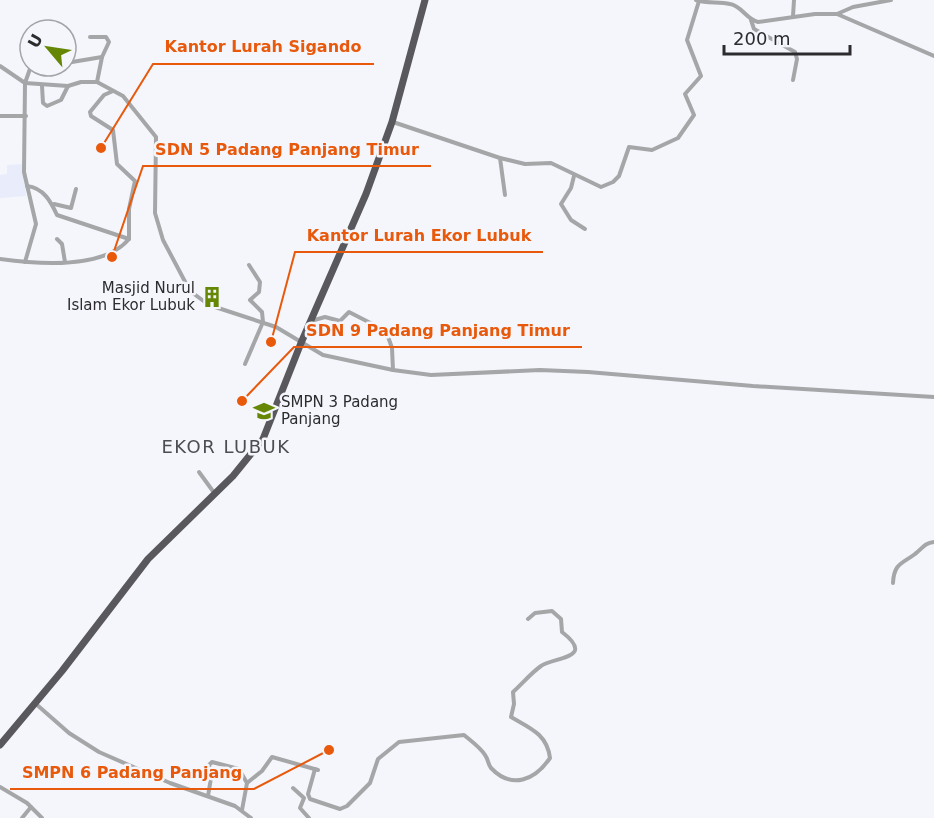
<svg xmlns="http://www.w3.org/2000/svg" width="934" height="818" viewBox="0 0 934 818" font-family="'DejaVu Sans',sans-serif">
<style>
.built{fill:#e9ecfa}
.lines{fill:none;stroke-linecap:round;stroke-linejoin:round}
.minor{stroke:#a5a6a8;stroke-width:4}
.trunk{stroke:#58585d;stroke-width:7}
.labels{text-anchor:middle;stroke-width:5;stroke-linejoin:round;paint-order:stroke}
.poi-label{font-size:15px;fill:#2c2c2f;stroke:#f4f6fc;text-anchor:end}
.quarter-label{font-size:18px;letter-spacing:1.5px;fill:#4c4d52;stroke:#f4f6fc}
.leader{fill:none;stroke:#e8590c;stroke-width:2}
.callout-dot{fill:#e8590c;stroke:#f4f6fc;stroke-width:2}
.callout-label{font-size:16px;text-anchor:middle;font-weight:bold;fill:#e8590c;stroke:#f4f6fc;stroke-width:5;stroke-linejoin:round;paint-order:stroke}
</style>
<rect width="100%" height="100%" fill="#f4f6fc"/>
<!-- built -->
<polygon class="built" points="23,164 26,196 0,198 0,175 7,174 7,165"/>
<g class="lines">
<!-- minor -->
<g class="minor">
<path d="M696 0C708 4 719 1 730 4 742 6 746 19 758 22L815 14H837L934 56"/>
<polyline points="837,14 853,7 891,0"/>
<polyline points="793,16 794,0"/>
<polyline points="751,20 754,29 795,52 797,59 793,80"/>
<polyline points="90,37 106,37 109,42 102,57 97,82"/>
<polyline points="66,63 102,57"/>
<polyline points="0,66 25,83 68,86 81,82 97,82 123,96 156,137 155,213 163,240 190,291 209,305 276,327 323,355 393,370 431,375 540,370 588,372 753,386 934,397"/>
<polyline points="42,86 43,103 47,106 61,100 68,86"/>
<polyline points="0,116 26,116"/>
<polyline points="393,122 500,158 525,164 551,163 601,187 613,182 619,176 629,147 652,150 678,138 694,115 685,94 701,76 687,40 699,1"/>
<polyline points="500,158 505,195"/>
<polyline points="574,176 571,188 561,204 571,220 585,229"/>
<path d="M27 186C44 188 51 202 57 215L129 239"/>
<polyline points="54,204 71,208 76,189"/>
<polyline points="57,239 62,244 65,262"/>
<path d="M0 259C36 264 103 270 129 239V209L135 181 117 164 113 130 91 116 90 112 104 95 113 91"/>
<polyline points="25,262 36,224 24,172 25,83 31,66"/>
<polyline points="311,321 325,317 340,321 349,312 386,331 392,348 393,370"/>
<polyline points="245,364 263,322 262,312 250,300 259,292 260,282 249,265"/>
<polyline points="199,472 215,494"/>
<path d="M893 583C894 563 902 564 915 554 922 549 924 543 934 542"/>
<polyline points="36,704 69,733 99,752 170,783 235,806 251,818"/>
<path d="M315 769 308 794 310 799 340 809 347 806 370 783 378 759 399 742 464 735C471 741 480 747 485 755 488 759 488 764 491 768 512 790 535 780 550 758 547 734 530 728 511 717L514 704 513 692C522 684 531 673 541 666 553 657 597 659 562 632L561 619 552 611 535 613 528 619"/>
<polyline points="0,787 27,803 42,818"/>
<polyline points="293,788 304,798 300,808 309,818"/>
<polyline points="208,796 211,778 209,765 212,762 239,769 247,783"/>
<polyline points="242,810 247,783 262,771 272,757 318,770"/>
<polyline points="22,818 31,807"/>
</g>
<!-- trunk -->
<polyline class="trunk" points="0,745 62,671 148,559 233,476 263,439 301,343 366,194 392,122 425,0"/>
</g>
<!-- icons -->
<defs>
<symbol id="building-bare" viewBox="-9 -9 18 18"><path d="M-4-6H4V6H1V3H-1V6H-4ZM-2.5-4.3h1.7v1.8h-1.7ZM.8-4.3h1.7v1.8H.8ZM-2.5-1h1.7V.8h-1.7ZM.8-1h1.7V.8H.8Z" fill="#658705" stroke="#f4f6fc" stroke-width="2.5" paint-order="stroke"/></symbol>
<symbol id="school-bare" viewBox="-9 -9 18 18"><path d="M0-5L7-2L0 1L-7-2ZM-4 1L0 2.5L4 1V4Q0 6-4 4Z" fill="#658705" stroke="#f4f6fc" stroke-width="2.5" paint-order="stroke"/></symbol>
</defs>
<g fill-rule="evenodd">
<use href="#building-bare" x="197" y="282" width="30" height="30"/>
<use href="#school-bare" x="249" y="396" width="30" height="30"/>
</g>
<g class="labels">
<!-- poi labels -->
<g class="poi-label">
<text x="195" y="293">Masjid Nurul<tspan x="195" dy="17">Islam Ekor Lubuk</tspan></text>
<text x="281" y="407" text-anchor="start">SMPN 3 Padang<tspan x="281" dy="17">Panjang</tspan></text>
</g>
<!-- quarter labels -->
<g class="quarter-label">
<text x="226" y="453">EKOR LUBUK</text>
</g>
</g>
<!-- callouts -->
<path class="leader" d="M101 148L153 64H374M112 257L143 166H431M271 342L295 252H543M242 401L294 347H582M329 750L254 789H10"/>
<g class="callout-dot">
<circle cx="101" cy="148" r="6"/>
<circle cx="112" cy="257" r="6"/>
<circle cx="271" cy="342" r="6"/>
<circle cx="242" cy="401" r="6"/>
<circle cx="329" cy="750" r="6"/>
</g>
<g class="callout-label">
<text x="263" y="52">Kantor Lurah Sigando</text>
<text x="287" y="155">SDN 5 Padang Panjang Timur</text>
<text x="419" y="241">Kantor Lurah Ekor Lubuk</text>
<text x="438" y="336">SDN 9 Padang Panjang Timur</text>
<text x="132" y="778">SMPN 6 Padang Panjang</text>
</g>
<!-- north arrow -->
<g transform="translate(48 48) rotate(299)"><circle r="28" fill="#f4f6fc" stroke="#a4a5aa" stroke-width="1.5"/>
<path d="M0-4.5L10 22L0 15L-10 22Z" fill="#658705"/>
<text y="-9" font-size="16" font-weight="bold" text-anchor="middle" fill="#2c2c2f">U</text>
</g>
<!-- scale -->
<path d="M724 45v9h126v-9" fill="none" stroke="#2c2c2f" stroke-width="3"/>
<text x="733" y="45" font-size="18" fill="#2c2c2f" stroke="#f4f6fc" stroke-width="4.5" paint-order="stroke">200 m</text>
</svg>
